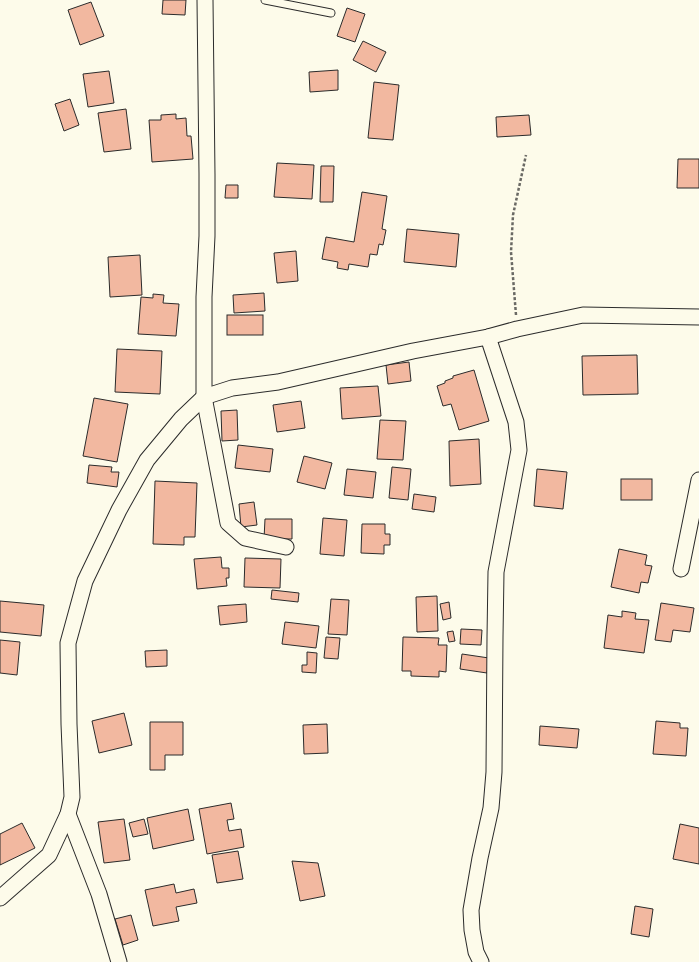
<svg xmlns="http://www.w3.org/2000/svg" width="699" height="962" viewBox="0 0 699 962" font-family="'Archivo Narrow',sans-serif">
<style>
.building{fill:#f2b8a0;stroke:#2b2b2b}
.lines{fill:none;stroke-linecap:round;stroke-linejoin:round}
.service-casing{stroke:#2b2b2b;stroke-width:9}
.minor-casing{stroke:#2b2b2b;stroke-width:17}
.path{stroke:#6a6964;stroke-width:2.5;stroke-dasharray:3 2;stroke-linecap:butt}
.service{stroke:#fdfbea;stroke-width:7}
.minor{stroke:#fdfbea;stroke-width:15}
</style>
<rect width="100%" height="100%" fill="#fdfbea"/>
<!-- building -->
<g class="building">
<polygon points="163,0 186,0 185,15 162,14"/>
<polygon points="91,2 104,36 80,45 68,10"/>
<polygon points="347,8 365,14 355,42 337,36"/>
<polygon points="363,41 386,52 376,72 353,60"/>
<polygon points="338,70 338,90 310,92 309,72"/>
<polygon points="109,71 114,103 88,107 83,74"/>
<polygon points="374,82 399,85 393,140 368,138"/>
<polygon points="70,99 79,125 64,131 55,104"/>
<polygon points="126,109 131,149 104,152 98,113"/>
<polygon points="176,114 176,119 186,118 187,136 191,136 193,159 152,162 149,120 161,120 161,115"/>
<polygon points="529,115 531,135 497,137 496,117"/>
<polygon points="678,159 699,159 699,188 677,188"/>
<polygon points="277,163 314,165 312,199 274,197"/>
<polygon points="321,166 334,166 333,202 320,202"/>
<polygon points="226,185 238,185 238,198 225,198"/>
<polygon points="362,192 387,196 382,229 386,230 383,245 379,244 377,255 370,254 368,267 349,264 348,270 337,268 338,262 322,259 326,237 354,242"/>
<polygon points="407,229 459,234 456,267 404,262"/>
<polygon points="296,251 298,281 277,283 274,253"/>
<polygon points="140,255 142,295 110,297 108,257"/>
<polygon points="264,293 265,311 234,313 233,295"/>
<polygon points="153,294 164,295 163,303 179,304 176,336 138,334 141,297 153,298"/>
<rect x="227" y="315" width="36" height="20"/>
<polygon points="117,349 162,351 160,394 115,392"/>
<polygon points="637,355 638,394 583,395 582,356"/>
<polygon points="409,362 411,381 388,384 386,365"/>
<polygon points="474,370 489,421 459,430 451,404 443,406 437,386 445,383 445,381 453,378 453,376"/>
<polygon points="378,386 381,416 342,419 340,388"/>
<polygon points="94,398 128,404 117,462 83,456"/>
<polygon points="301,401 305,428 277,432 273,405"/>
<polygon points="237,410 238,440 222,441 221,411"/>
<polygon points="380,420 406,421 403,460 377,459"/>
<polygon points="479,439 481,484 450,486 449,441"/>
<polygon points="238,445 273,449 270,472 235,468"/>
<polygon points="304,456 332,463 325,489 297,482"/>
<polygon points="89,465 112,467 111,472 119,472 117,487 87,483"/>
<polygon points="392,467 411,469 408,500 389,498"/>
<polygon points="347,469 376,472 373,498 344,495"/>
<polygon points="537,469 567,472 563,509 534,506"/>
<rect x="621" y="479" width="31" height="21"/>
<polygon points="155,481 197,483 195,537 184,537 184,545 153,544"/>
<polygon points="414,494 436,497 434,512 412,509"/>
<polygon points="254,502 257,525 241,527 239,504"/>
<polygon points="323,518 347,520 344,556 320,554"/>
<polygon points="265,519 292,519 292,539 264,539"/>
<polygon points="362,524 385,524 385,534 390,534 390,545 384,545 384,554 361,553"/>
<polygon points="619,549 647,555 645,565 652,566 648,583 641,582 639,593 611,587"/>
<polygon points="221,557 222,568 229,568 229,578 226,578 227,586 197,589 194,559"/>
<polygon points="245,558 281,559 280,588 244,587"/>
<polygon points="272,590 299,593 298,602 271,599"/>
<polygon points="437,596 438,631 417,632 416,597"/>
<polygon points="331,599 349,600 347,635 328,634"/>
<polygon points="0,601 44,605 41,636 0,632"/>
<polygon points="449,602 451,618 443,620 440,604"/>
<polygon points="661,603 694,608 690,632 673,630 671,642 655,640"/>
<polygon points="246,604 247,622 220,625 218,606"/>
<polygon points="622,611 636,613 635,619 649,620 644,653 604,648 608,615 622,617"/>
<polygon points="285,622 319,626 316,648 282,644"/>
<polygon points="461,629 482,630 481,645 460,644"/>
<polygon points="453,631 455,641 449,642 447,632"/>
<polygon points="326,637 340,638 338,659 324,658"/>
<polygon points="403,637 439,638 438,645 447,645 446,672 439,671 439,677 411,676 411,671 402,671"/>
<polygon points="0,640 20,642 17,675 0,673"/>
<polygon points="167,650 167,666 146,667 145,651"/>
<polygon points="307,652 317,653 316,673 302,672 302,665 307,665"/>
<polygon points="462,654 489,658 487,673 460,669"/>
<polygon points="124,713 132,745 99,753 92,721"/>
<polygon points="656,721 680,723 680,728 688,728 686,756 653,754"/>
<polygon points="150,722 183,722 183,755 165,755 165,770 150,770"/>
<polygon points="327,724 328,753 304,754 303,725"/>
<polygon points="540,726 579,729 577,748 539,745"/>
<polygon points="231,803 234,819 227,820 229,831 241,829 244,847 207,854 199,809"/>
<polygon points="188,809 194,840 153,849 147,818"/>
<polygon points="124,819 130,860 104,863 98,822"/>
<polygon points="144,819 148,834 133,837 129,823"/>
<polygon points="22,823 35,848 0,865 0,834"/>
<polygon points="680,824 699,828 699,864 673,859"/>
<polygon points="238,851 243,879 217,883 212,855"/>
<polygon points="292,861 318,863 325,896 300,901"/>
<polygon points="174,884 176,893 194,889 197,903 176,907 179,921 153,926 145,890"/>
<polygon points="635,906 653,909 649,937 631,934"/>
<polygon points="131,915 138,940 123,945 115,919"/>
</g>
<g class="lines">
<defs>
<polyline id="service" points="265,0 331,13"/>
<g id="minor">
<polyline points="205,0 207,174 207,236 204,297 204,397 228,523 245,538 286,547"/>
<polyline points="681,569 699,480"/>
<polyline points="68,814 99,894 119,962"/>
<polyline points="0,898 49,855 68,814 72,797 69,724 68,643 85,581 119,510 147,460 181,419 204,397 232,388 278,382 413,351 488,337 517,329 583,315 699,317"/>
<polyline points="481,962 476,952 472,930 471,910 480,858 491,808 494,772 495,637 496,572 519,450 516,422 488,337"/>
</g>
</defs>
<!-- service casing -->
<use href="#service" class="service-casing"/>
<!-- minor casing -->
<use href="#minor" class="minor-casing"/>
<!-- path -->
<polyline class="path" points="516,315 511,252 513,215 526,155"/>
<!-- service -->
<use href="#service" class="service"/>
<!-- minor -->
<use href="#minor" class="minor"/>
</g>
</svg>
